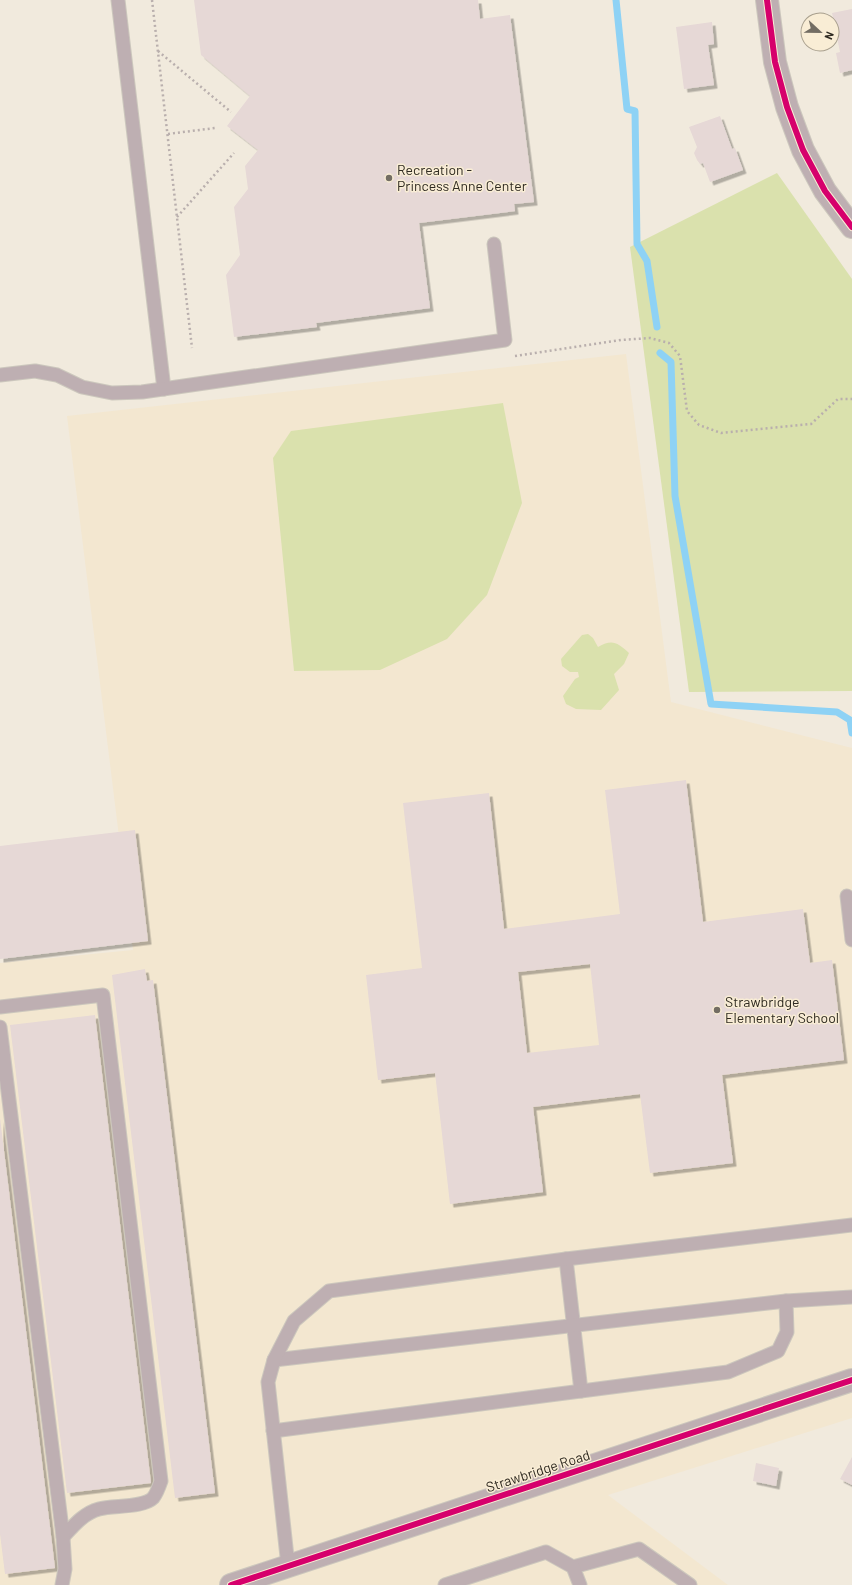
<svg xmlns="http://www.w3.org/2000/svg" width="852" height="1585" viewBox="0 0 852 1585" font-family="Barlow,sans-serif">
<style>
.built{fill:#f3e7d0}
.green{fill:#dae1ad}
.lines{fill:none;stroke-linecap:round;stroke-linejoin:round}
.stream{stroke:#8ed2f5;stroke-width:7}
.building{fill:#e6d8d6;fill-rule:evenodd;filter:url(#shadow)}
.lane-casing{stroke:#ccc7bd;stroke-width:15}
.street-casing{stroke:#ccc7bd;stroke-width:24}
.path{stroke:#b9afad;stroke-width:2.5;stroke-dasharray:2 3;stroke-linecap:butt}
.lane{stroke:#beafb2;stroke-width:13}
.street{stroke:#beafb2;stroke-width:22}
.cycleway-casing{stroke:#f9edd5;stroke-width:8}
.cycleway{stroke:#d6006c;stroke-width:6}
.poi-dot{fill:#736d63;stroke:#f9edd5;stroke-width:1.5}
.labels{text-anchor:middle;stroke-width:3;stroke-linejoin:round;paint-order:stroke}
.poi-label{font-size:14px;fill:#2f2a21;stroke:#f9edd5;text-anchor:start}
.street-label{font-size:14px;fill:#2f2a21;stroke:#f9edd5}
</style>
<defs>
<filter id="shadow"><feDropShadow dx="3.5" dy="3.5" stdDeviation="0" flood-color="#0004"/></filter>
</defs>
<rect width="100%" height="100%" fill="#f1eadd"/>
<!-- built -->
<polygon class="built" points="626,354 671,702 852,748 852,1418 608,1495 728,1585 0,1585 0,963 133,950 67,416"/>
<!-- green -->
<g class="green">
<polygon points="777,173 852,279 852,691 689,692 630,247"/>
<polygon points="503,403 522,503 487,595 447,639 380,670 294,671 273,458 291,431"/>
<path d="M588 634 593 638 598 647C612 639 617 642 629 653L624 664 614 674 619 690 601 710 576 709 566 704 563 696 575 679 579 677 578 672H570L562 666 561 659 582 635Z"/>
</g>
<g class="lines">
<!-- stream -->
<g class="stream">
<polyline points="616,0 627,109 635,111 637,244 647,261 657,327"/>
<polyline points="660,353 671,362 675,496 711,704 837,712 850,720 852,733"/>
</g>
</g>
<!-- building -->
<g class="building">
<polygon points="194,0 478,0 480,19 510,15 534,202 514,204 515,211 419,223 430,308 316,323 317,327 234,337 226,275 240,255 234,207 248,189 245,166 258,150 227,126 250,96 201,55"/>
<polygon points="852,9 852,70 840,73 836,53 840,52 832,13"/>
<polygon points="712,22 714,44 708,45 714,85 684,89 676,27"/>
<polygon points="720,116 732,149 735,148 743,170 710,182 703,163 700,164 697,160 694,153 697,147 689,127"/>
<path d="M686 780 703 922 803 909 810 963 832 960 844 1060 722 1075 733 1163 650 1173 640 1094 533 1107 543 1192 450 1204 435 1073 378 1080 366 975 422 968 403 803 489 793 504 929 620 914 605 790ZM590 964 599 1045 527 1053 518 972Z"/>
<polygon points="135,830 148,941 0,959 0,846"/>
<polygon points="145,969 147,981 153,980 215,1493 175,1498 112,975"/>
<polygon points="95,1015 151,1483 67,1493 10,1025"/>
<polygon points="0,1118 55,1568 5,1574 0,1534"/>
<polygon points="852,1457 852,1485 840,1479"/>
<polygon points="756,1463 779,1468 776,1486 753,1481"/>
</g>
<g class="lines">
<defs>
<g id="lane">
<polyline points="118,0 164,389"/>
<polyline points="0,375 35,371 57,375 82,387 112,393 142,392 505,340 494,244"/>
<polyline points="847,896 852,940"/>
<path d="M0 1007 103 995 161 1481C159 1487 157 1493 153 1498 143 1508 113 1505 99 1509 84 1513 74 1525 63 1537"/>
<polyline points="0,1027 63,1537 65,1569 62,1585"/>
<polyline points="566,1259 581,1391"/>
<polyline points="274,1360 786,1301 852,1297"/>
<polyline points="273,1431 728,1372 778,1351 787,1332 786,1301"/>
<polyline points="288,1566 268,1382 274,1360 294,1321 329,1291 566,1259 852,1225"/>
<polyline points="573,1567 639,1549 690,1585"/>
<polyline points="445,1585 546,1552 573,1567 580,1585"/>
</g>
<g id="street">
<polyline points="767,0 775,62 787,107 803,150 825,191 852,227"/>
<polyline points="231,1585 852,1380"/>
</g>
</defs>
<!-- lane casing -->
<use href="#lane" class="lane-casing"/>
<!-- street casing -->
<use href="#street" class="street-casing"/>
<!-- path -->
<g class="path">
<polyline points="152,0 192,348"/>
<polyline points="158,51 231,112"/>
<polyline points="168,134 215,128"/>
<polyline points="177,217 234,153"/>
<polyline points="515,356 621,340 650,338 669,343 680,356 687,411 699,425 721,433 811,424 838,399 852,399"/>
</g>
<!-- lane -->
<use href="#lane" class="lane"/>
<!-- street -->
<use href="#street" class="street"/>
<defs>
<g id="cycleway">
<polyline points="767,0 775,62 787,107 803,150 825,191 852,227"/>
<polyline points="231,1585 852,1380"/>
</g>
</defs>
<!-- cycleway casing -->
<use href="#cycleway" class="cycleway-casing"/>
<!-- cycleway -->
<use href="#cycleway" class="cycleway"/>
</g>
<!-- markers -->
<g class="poi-dot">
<circle cx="389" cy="178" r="4"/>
<circle cx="717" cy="1010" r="4"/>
</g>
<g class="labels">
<!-- poi labels -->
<g class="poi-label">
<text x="397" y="175">Recreation -<tspan x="397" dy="16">Princess Anne Center</tspan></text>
<text x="725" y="1007">Strawbridge<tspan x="725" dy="16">Elementary School</tspan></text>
</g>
<!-- street labels -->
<g class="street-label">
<text transform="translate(538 1471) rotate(-18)" y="5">Strawbridge Road</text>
</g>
</g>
<!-- north arrow -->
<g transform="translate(820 32) rotate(112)"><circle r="19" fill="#f9edd5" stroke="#a89f8d"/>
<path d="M0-3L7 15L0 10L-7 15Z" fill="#736d63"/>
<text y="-6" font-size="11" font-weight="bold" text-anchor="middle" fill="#2f2a21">N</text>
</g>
</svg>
